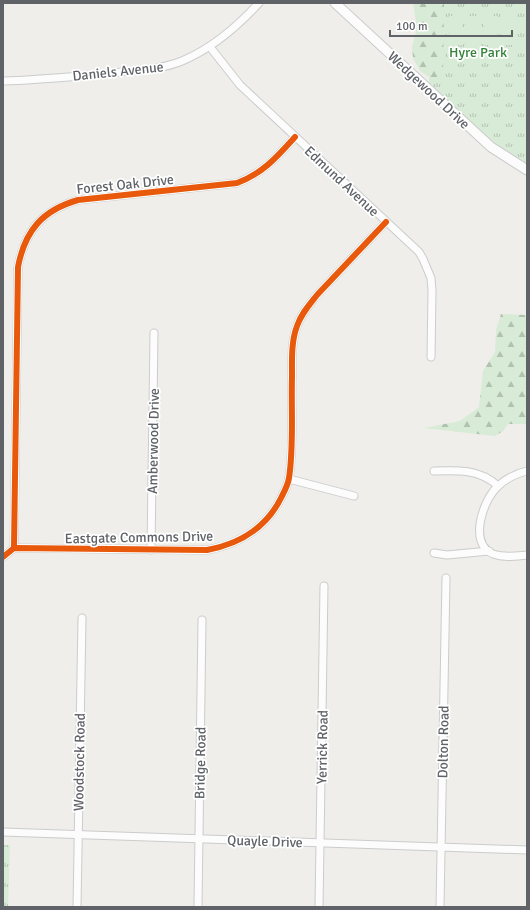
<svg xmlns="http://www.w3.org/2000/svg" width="530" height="910" viewBox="0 0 530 910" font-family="Signika,sans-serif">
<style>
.grass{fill:url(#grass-tufts)}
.forest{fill:url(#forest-firs)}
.pitch{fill:#d8ebd6}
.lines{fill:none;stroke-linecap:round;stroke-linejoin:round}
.minor-casing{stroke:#cbcccc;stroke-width:9}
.tertiary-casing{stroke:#cbcccc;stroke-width:11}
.minor{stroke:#fdfcfc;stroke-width:7}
.tertiary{stroke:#fdfcfc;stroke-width:9}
.cycleway-casing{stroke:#fff;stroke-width:8}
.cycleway{stroke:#e8590c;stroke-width:6}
.labels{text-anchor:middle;stroke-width:3.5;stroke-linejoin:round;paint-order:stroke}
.park-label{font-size:14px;fill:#348238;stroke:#fff}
.street-label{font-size:14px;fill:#5f6368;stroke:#fff}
</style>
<defs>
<pattern id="grass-tufts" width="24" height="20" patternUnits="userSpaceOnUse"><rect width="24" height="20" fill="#d8ebd6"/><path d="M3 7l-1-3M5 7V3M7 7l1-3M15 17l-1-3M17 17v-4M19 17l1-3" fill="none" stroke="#b2c2b1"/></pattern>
<pattern id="forest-firs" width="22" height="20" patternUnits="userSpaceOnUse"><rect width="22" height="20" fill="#d8ebd6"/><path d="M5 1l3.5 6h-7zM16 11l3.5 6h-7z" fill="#b2c2b1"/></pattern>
</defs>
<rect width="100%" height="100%" fill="#efeeea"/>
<!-- grass -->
<g class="grass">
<path d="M430 3H527V163C489 144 459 111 429 82Z"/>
<polygon points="3,845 10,845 8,907 3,907"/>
</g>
<!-- forest -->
<g class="forest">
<polygon points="413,3 444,3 443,73 429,82 429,77 420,71 413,58 412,47 417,27"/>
<polygon points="501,314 527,315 527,424 508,424 503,431 495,436 424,428 460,421 479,407 483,371 495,352 496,330"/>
</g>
<!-- pitch -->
<g class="pitch">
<polygon points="449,16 462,16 462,45 448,45"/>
<rect x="466" y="16" width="14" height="29"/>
<polygon points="484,16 498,16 497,45 484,45"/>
<polygon points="502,16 516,16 515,45 502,45"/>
</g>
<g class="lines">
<defs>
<g id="minor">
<polyline points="210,47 240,85 419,252 423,259 431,278 432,291 431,357"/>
<path d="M3 81C40 80 76 76 113 73 136 70 160 70 182 61 213 48 237 27 259 3"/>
<path d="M434 471C457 470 480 469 498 486"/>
<path d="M527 471C515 474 506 478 497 487 483 501 468 543 493 554 504 558 516 556 527 555"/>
<polyline points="289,479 354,496"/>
<path d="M14 548 18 267C25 230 43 210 78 200L237 183C263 173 276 158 295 137"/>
<polyline points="151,550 154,333"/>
<polyline points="434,553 447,555 489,551"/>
<path d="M3 557 14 548 207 550C239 544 266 528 281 498 284 492 288 485 289 478 294 446 291 410 292 377 292 360 291 342 297 326 301 314 309 305 317 295L386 222"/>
<polyline points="3,832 527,850"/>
<polyline points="77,907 82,618"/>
<polyline points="198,907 202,620"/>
<polyline points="319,907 324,586"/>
<polyline points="440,907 446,578"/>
</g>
<polyline id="tertiary" points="335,3 491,147 527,170"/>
</defs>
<!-- minor casing -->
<use href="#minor" class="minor-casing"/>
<!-- tertiary casing -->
<use href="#tertiary" class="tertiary-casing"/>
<!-- minor -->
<use href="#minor" class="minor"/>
<!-- tertiary -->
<use href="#tertiary" class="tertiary"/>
<defs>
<g id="cycleway">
<path d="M14 548 18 267C25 230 43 210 78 200L237 183C263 173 276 158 295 137"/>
<path d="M3 557 14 548 207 550C239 544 266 528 281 498 284 492 288 485 289 478 294 446 291 410 292 377 292 360 291 342 297 326 301 314 309 305 317 295L386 222"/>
</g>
</defs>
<!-- cycleway casing -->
<use href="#cycleway" class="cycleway-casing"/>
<!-- cycleway -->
<use href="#cycleway" class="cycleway"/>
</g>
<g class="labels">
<!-- park labels -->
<g class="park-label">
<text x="478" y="57">Hyre Park</text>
</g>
<!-- street labels -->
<g class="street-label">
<text transform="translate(118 71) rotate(-6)" y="5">Daniels Avenue</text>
<text transform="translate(429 90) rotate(43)" y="5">Wedgewood Drive</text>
<text transform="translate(342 181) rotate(43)" y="5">Edmund Avenue</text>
<text transform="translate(125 184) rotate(-6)" y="5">Forest Oak Drive</text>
<text transform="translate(153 441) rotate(-89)" y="5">Amberwood Drive</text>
<text transform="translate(139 537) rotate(-1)" y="5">Eastgate Commons Drive</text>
<text transform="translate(443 742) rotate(-89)" y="5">Dolton Road</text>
<text transform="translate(322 747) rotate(-89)" y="5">Yerrick Road</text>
<text transform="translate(79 762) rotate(-89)" y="5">Woodstock Road</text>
<text transform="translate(200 763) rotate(-89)" y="5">Bridge Road</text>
<text transform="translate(265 841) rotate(2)" y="5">Quayle Drive</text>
</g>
</g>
<!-- border -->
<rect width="530" height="910" fill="none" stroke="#5f6368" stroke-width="8"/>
<!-- scale -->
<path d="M390 30v6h122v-6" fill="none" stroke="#5f6368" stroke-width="2"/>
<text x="396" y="30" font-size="12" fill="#5f6368" stroke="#ffffff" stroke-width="3" paint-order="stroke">100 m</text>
</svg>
